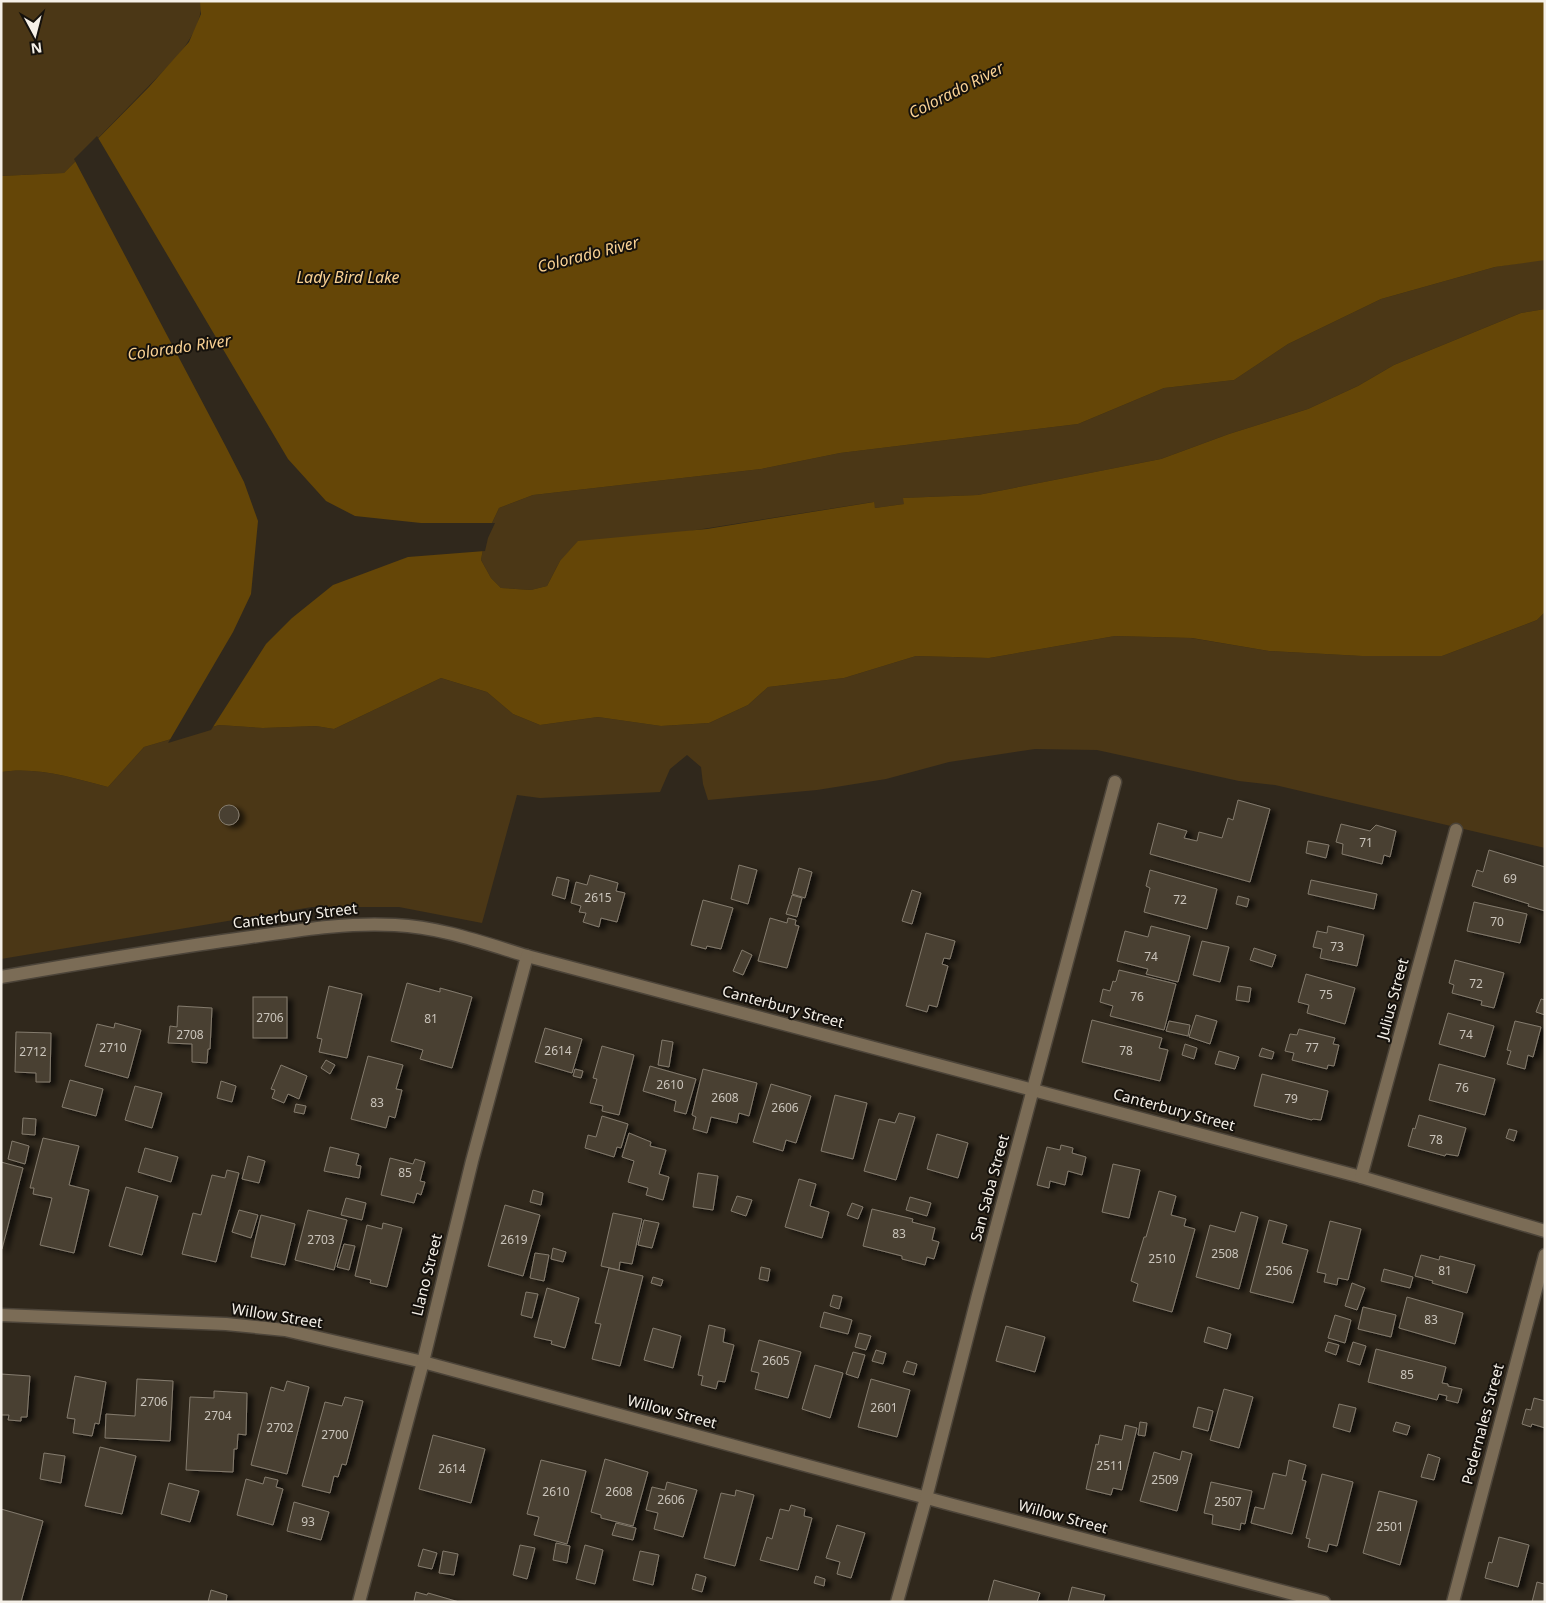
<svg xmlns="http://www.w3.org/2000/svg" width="1546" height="1603" viewBox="0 0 1546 1603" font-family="'Noto Sans',sans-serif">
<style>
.green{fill:#4b3716}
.water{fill:#654607}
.pier{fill:#30281c}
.building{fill:#484033;stroke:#847b6d;filter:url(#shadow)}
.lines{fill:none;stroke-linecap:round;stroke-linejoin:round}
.street-casing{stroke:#4c4439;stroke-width:15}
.street{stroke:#7b6c56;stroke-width:12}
.labels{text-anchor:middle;stroke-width:4;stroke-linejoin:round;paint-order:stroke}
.number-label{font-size:12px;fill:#cac4bb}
.street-label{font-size:15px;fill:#f5f0e8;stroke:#15110c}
.water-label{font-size:16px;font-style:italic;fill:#f9d193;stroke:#15110c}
</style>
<defs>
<filter id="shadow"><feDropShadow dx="5.5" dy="3" stdDeviation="2.5" flood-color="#0009"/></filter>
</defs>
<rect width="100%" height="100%" fill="#30281c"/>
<!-- green -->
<g class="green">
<path d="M1 1H202C201 23 190 41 176 58L64 173 1 176Z"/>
<polygon points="1545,259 1545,309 1521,313 1394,365 1358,386 1308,409 1229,434 1161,459 978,495 904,498 904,504 875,508 873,502 671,534 560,561 547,586 531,590 501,588 491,578 481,560 485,538 499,508 533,495 761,469 840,453 1078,424 1164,388 1234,380 1288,344 1381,299 1495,267"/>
<path d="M1545 612V848L1275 785 1239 781 1097 750 1035 749 949 762 886 779 817 790 708 800 703 784 701 767 687 755 670 769 660 792 540 798 517 795 482 923 399 907H312L1 959V772C35 766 75 778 108 787L144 747 219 725 263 728 316 726 334 729 441 678 487 692 513 714 540 725 598 717 661 726 709 723 748 705 768 687 844 678 916 656 989 658 1115 636 1191 638 1269 651 1362 656H1442L1537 620Z"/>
</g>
<!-- water -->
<path class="water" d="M200 1H1545V260L1495 267 1381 299 1288 344 1234 380 1164 388 1078 424 840 453 761 469 533 495 499 508 485 538 481 560 491 578 501 588 531 590 547 586 560 561 578 541 707 529 874 502 875 508 904 504 903 498 978 495 1161 459 1229 434 1308 409 1358 386 1394 365 1521 313 1545 309V612L1537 620 1442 656H1362L1269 651 1192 638 1115 636 989 658 916 656 844 678 768 687 748 705 709 723 661 726 598 717 540 725 513 714 487 692 441 678 334 729 316 726 263 728 219 725 144 747 108 787C75 778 35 766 1 772V176L64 173 149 87 189 42 201 14Z"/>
<!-- pier -->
<polygon class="pier" points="97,136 288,459 326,501 355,516 421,523 495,523 488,538 485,551 408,557 333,585 292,618 266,644 211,730 168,743 233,632 251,594 258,521 244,482 225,445 74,159"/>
<!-- building -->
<g class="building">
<polygon points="1238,800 1270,809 1250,882 1150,854 1158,823 1187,831 1184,838 1197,841 1199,832 1222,838 1228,818 1233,820"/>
<circle cx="229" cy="815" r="10"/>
<polygon points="1341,824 1370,831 1376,825 1396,831 1390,857 1384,855 1382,864 1342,854 1343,844 1336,842"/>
<polygon points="1308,841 1329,845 1326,858 1306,853"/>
<polygon points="1489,850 1545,867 1545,911 1528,906 1529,904 1472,886 1477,870 1483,872"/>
<polygon points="739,865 757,870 748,904 731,899"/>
<polygon points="799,868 812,872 805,898 792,894"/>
<polygon points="1150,870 1217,889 1207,929 1144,912 1150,888 1146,886"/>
<polygon points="590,875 618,883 616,891 625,893 617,922 601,918 599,927 583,922 586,913 579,912 581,906 571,903 576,882 587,885"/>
<polygon points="557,877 569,880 565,899 552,895"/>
<polygon points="1311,880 1377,894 1374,909 1308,894"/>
<polygon points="912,890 921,893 912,924 902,921"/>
<polygon points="792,895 802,898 797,917 786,914"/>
<polygon points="1238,896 1249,899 1247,907 1236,904"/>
<polygon points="703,900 733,908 721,949 707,946 706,949 691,945"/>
<polygon points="1474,902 1527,914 1520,943 1467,931"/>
<polygon points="770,918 787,923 788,918 796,920 795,925 799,926 787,968 758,961"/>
<polygon points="1151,926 1190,936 1178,982 1146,974 1148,969 1117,961 1125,931 1148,937"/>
<polygon points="1328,926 1364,935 1357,966 1320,958 1322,949 1313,947 1317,931 1327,933"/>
<polygon points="926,933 955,941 950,959 944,958 942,964 948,966 937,1007 929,1005 927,1012 906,1006"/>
<polygon points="1202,941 1229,947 1220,982 1193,975"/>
<polygon points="1254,948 1276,955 1272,967 1250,960"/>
<polygon points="742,950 752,955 743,975 733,971"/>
<polygon points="1455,960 1504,973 1494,1008 1481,1005 1482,1001 1452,993 1454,985 1449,983"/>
<polygon points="1119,970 1176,984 1164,1030 1110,1016 1113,1006 1100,1002 1103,989 1110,991 1113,981 1115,982 1116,981"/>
<polygon points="1306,974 1355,988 1345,1024 1307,1013 1309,1005 1298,1002"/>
<polygon points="407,983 440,992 440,988 472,997 452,1068 420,1059 423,1050 391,1041"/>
<polygon points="329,986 362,994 347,1058 319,1052 322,1039 317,1038"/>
<polygon points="1238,986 1251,988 1249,1002 1236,1000"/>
<rect x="253" y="997" width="34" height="41"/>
<polygon points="1541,999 1545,1000 1545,1015 1536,1012"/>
<polygon points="178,1006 212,1008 210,1049 208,1049 207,1063 192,1062 192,1044 168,1043 170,1026 177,1027"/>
<polygon points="1448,1013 1494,1026 1485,1057 1439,1044"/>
<polygon points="1196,1015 1217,1021 1210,1044 1189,1037"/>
<polygon points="1092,1020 1162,1038 1159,1048 1168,1050 1160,1081 1082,1062"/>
<polygon points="1169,1021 1190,1025 1188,1036 1166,1031"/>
<polygon points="1515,1021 1541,1027 1533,1057 1528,1055 1525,1069 1507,1064 1511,1051 1507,1050"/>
<polygon points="115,1023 141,1030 128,1078 85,1066 97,1024 114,1028"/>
<polygon points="545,1028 582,1039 572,1073 535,1062"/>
<polygon points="1299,1029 1335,1038 1333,1044 1339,1045 1334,1066 1328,1065 1327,1069 1292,1060 1294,1053 1285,1051 1290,1034 1297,1035"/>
<polygon points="16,1032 51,1033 50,1082 36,1082 36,1073 15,1072"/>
<polygon points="662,1040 673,1042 669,1067 658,1065"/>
<polygon points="1185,1044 1197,1048 1194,1059 1182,1055"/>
<polygon points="602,1046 634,1055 619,1115 602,1111 603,1106 590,1103 597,1079 593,1078"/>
<polygon points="1262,1048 1274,1052 1272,1059 1259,1056"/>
<polygon points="1219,1051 1239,1057 1235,1069 1215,1064"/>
<polygon points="368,1056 403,1065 396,1089 402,1090 395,1118 389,1116 386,1128 351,1119"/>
<polygon points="326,1060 335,1065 330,1074 321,1068"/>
<polygon points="1439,1064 1495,1079 1485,1115 1429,1100"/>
<polygon points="281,1065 307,1076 299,1099 288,1094 284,1103 272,1098 275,1090 271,1089"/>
<polygon points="650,1066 696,1079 686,1114 674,1111 676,1101 643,1091"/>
<polygon points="575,1069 583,1071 581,1078 573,1076"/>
<polygon points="703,1069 757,1083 749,1116 739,1113 737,1123 711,1117 707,1133 693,1129 696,1117 692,1115"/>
<polygon points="1262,1074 1328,1091 1321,1120 1313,1119 1312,1120 1254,1106"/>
<polygon points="70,1080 103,1089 96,1116 62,1107"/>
<polygon points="221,1081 236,1086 232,1102 217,1098"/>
<polygon points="771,1084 811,1096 796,1143 786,1140 783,1151 753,1142"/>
<polygon points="135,1086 162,1093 152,1128 125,1120"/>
<polygon points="835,1095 867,1103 853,1159 821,1151"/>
<polygon points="296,1104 306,1106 304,1114 294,1112"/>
<polygon points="899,1113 915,1117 896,1180 864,1171 879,1119 895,1123"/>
<polygon points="1419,1115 1466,1128 1458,1156 1446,1154 1445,1156 1408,1146 1413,1128 1415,1129"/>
<polygon points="602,1116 628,1124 621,1148 617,1147 614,1157 585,1148 588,1135 596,1137"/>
<polygon points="23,1118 36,1119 35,1135 22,1134"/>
<polygon points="1509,1129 1517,1131 1514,1141 1506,1138"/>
<polygon points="629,1133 651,1142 650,1146 666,1150 659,1174 669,1177 663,1200 646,1195 648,1188 628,1182 634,1161 622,1157"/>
<polygon points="937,1134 968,1143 958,1178 927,1169"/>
<polygon points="43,1138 79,1146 69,1185 89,1190 74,1253 40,1245 52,1198 33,1194 34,1188 30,1188"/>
<polygon points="12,1141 29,1146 25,1164 8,1159"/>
<polygon points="1061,1145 1073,1148 1072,1153 1086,1157 1082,1175 1068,1171 1065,1185 1050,1181 1049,1188 1037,1185 1047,1147 1060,1150"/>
<polygon points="330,1147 359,1154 356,1165 361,1166 359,1178 324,1171"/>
<polygon points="145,1148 178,1157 171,1182 138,1172"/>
<polygon points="248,1156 265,1161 259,1183 242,1179"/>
<polygon points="390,1158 413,1164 415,1159 425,1162 420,1181 425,1182 421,1195 417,1193 414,1203 381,1195"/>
<polygon points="1,1162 23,1168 2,1249 1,1249"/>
<polygon points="1113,1164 1140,1170 1129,1218 1102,1212"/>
<polygon points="227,1170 239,1173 216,1262 182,1254 193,1213 201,1215 212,1175 225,1178"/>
<polygon points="698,1173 718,1176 713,1210 693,1207"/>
<polygon points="799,1179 816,1184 810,1206 829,1212 822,1238 785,1227"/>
<polygon points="126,1187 158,1196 142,1255 109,1246"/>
<polygon points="533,1190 543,1193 541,1205 530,1202"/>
<polygon points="1159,1191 1176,1196 1171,1215 1186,1219 1184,1226 1195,1229 1172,1312 1133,1301 1138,1284 1131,1281 1144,1237 1146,1237"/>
<polygon points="737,1196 752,1200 746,1216 731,1211"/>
<polygon points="910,1197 931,1203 927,1216 906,1210"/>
<polygon points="346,1198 366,1203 362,1220 341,1215"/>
<polygon points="852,1203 863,1207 858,1219 847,1215"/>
<polygon points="505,1205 540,1215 523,1276 488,1266"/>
<polygon points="872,1209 913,1219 912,1222 935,1228 932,1240 939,1242 934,1259 927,1257 925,1265 902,1259 902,1256 863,1246"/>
<polygon points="239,1210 258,1215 251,1238 232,1232"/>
<polygon points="308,1210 347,1220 334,1270 295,1260"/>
<polygon points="1241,1212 1258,1217 1239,1289 1196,1277 1210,1225 1235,1232"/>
<polygon points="613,1213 642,1219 632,1264 620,1262 619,1270 601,1266"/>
<polygon points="261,1215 295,1224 285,1265 251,1257"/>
<polygon points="644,1220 659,1223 652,1248 638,1245"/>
<polygon points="1269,1220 1287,1225 1282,1243 1308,1250 1293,1303 1250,1292"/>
<polygon points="1330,1221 1361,1229 1348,1280 1338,1278 1337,1285 1324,1282 1326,1274 1317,1272"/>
<polygon points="383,1223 402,1228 387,1287 370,1283 371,1280 355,1276 367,1225 382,1229"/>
<polygon points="344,1244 355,1246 349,1270 337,1267"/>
<polygon points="553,1248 566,1252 563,1262 551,1259"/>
<polygon points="535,1253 549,1255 544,1281 530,1278"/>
<polygon points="1421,1255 1439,1260 1440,1256 1475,1265 1467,1293 1432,1283 1433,1281 1415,1276"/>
<polygon points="761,1267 770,1269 768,1281 759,1279"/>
<polygon points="609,1268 643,1276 620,1366 592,1359 601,1324 595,1323"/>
<polygon points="1384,1269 1413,1277 1410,1288 1381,1281"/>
<polygon points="653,1277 663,1280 661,1286 651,1283"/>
<polygon points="1352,1283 1365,1288 1357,1310 1345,1306"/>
<polygon points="547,1288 579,1298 565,1348 551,1344 552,1341 534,1337"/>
<polygon points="526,1292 538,1294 532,1318 521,1315"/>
<polygon points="833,1295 842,1297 839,1309 830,1306"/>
<polygon points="1407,1297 1463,1313 1455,1344 1399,1328"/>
<polygon points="1363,1307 1396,1315 1391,1337 1358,1329"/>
<polygon points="824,1312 852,1320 848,1334 820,1327"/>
<polygon points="1335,1315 1351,1320 1345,1343 1328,1338"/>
<polygon points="709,1325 725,1329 723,1342 734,1345 725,1382 718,1381 716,1389 701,1385 703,1376 698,1375"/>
<polygon points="1006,1326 1045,1337 1035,1372 996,1361"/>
<polygon points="1208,1327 1231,1334 1227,1349 1204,1342"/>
<polygon points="653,1328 681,1336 673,1368 644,1360"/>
<polygon points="859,1333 871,1336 866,1350 855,1347"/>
<polygon points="759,1340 801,1352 788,1398 755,1389 759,1373 751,1371"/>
<polygon points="1328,1342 1339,1345 1336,1355 1325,1351"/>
<polygon points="1353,1342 1366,1346 1360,1365 1347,1361"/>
<polygon points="1376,1349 1446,1367 1442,1383 1448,1384 1448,1386 1462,1389 1458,1403 1446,1400 1447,1396 1439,1394 1437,1400 1368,1382"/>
<polygon points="876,1350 886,1353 883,1364 872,1361"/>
<polygon points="853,1352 865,1355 858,1378 846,1374"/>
<polygon points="907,1361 917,1364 914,1375 903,1372"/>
<polygon points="815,1365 843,1373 830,1418 802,1409"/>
<polygon points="1,1374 30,1376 27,1417 21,1417 21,1421 8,1420 9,1415 1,1415"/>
<polygon points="75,1376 106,1382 99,1424 95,1423 92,1436 73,1433 75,1419 67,1418"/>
<polygon points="137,1379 173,1381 170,1441 105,1438 106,1414 135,1416"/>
<polygon points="871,1379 910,1390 897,1437 858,1427"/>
<polygon points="287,1381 309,1387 287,1474 251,1465 271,1387 284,1391"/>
<polygon points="1224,1389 1253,1397 1239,1448 1210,1440"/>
<polygon points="214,1391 247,1393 246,1435 238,1434 237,1449 234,1449 233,1472 186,1470 190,1397 214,1398"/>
<polygon points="345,1397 363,1401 346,1465 342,1464 338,1477 334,1476 330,1493 302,1486 325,1402 342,1406"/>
<polygon points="1534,1398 1545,1401 1545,1428 1532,1424 1531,1427 1522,1424 1526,1409 1531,1410"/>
<polygon points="1339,1404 1356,1408 1350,1432 1333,1427"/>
<polygon points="1198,1407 1213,1411 1208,1431 1193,1427"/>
<polygon points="1140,1422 1147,1423 1145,1436 1138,1435"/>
<polygon points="1396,1422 1410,1426 1407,1435 1393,1431"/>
<polygon points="1125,1425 1137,1428 1122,1490 1113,1488 1111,1495 1086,1489 1096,1444 1098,1445 1100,1435 1122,1440"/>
<polygon points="433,1435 485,1449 471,1503 419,1489"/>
<polygon points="100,1447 136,1456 122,1514 85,1506"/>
<polygon points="1182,1451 1192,1454 1177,1511 1140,1501 1154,1452 1180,1460"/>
<polygon points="44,1453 65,1456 61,1483 40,1479"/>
<polygon points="1428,1454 1440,1458 1434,1480 1421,1477"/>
<polygon points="605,1459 648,1472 633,1526 601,1518 601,1515 591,1512"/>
<polygon points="541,1460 586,1471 567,1544 534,1535 539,1517 527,1514"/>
<polygon points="1289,1460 1306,1465 1302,1480 1306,1481 1292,1534 1251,1523 1255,1507 1264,1509 1273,1473 1286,1476"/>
<polygon points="1322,1474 1353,1482 1337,1546 1329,1544 1327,1552 1308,1547 1310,1539 1306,1538"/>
<polygon points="265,1477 278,1480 276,1487 283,1489 273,1525 237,1515 246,1479 263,1484"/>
<polygon points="667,1482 697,1490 683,1537 654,1529 658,1513 646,1510 652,1487 665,1490"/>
<polygon points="1211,1482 1252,1491 1245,1524 1241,1523 1240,1530 1212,1524 1213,1515 1204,1513"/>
<polygon points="169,1483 199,1491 190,1522 161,1514"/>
<polygon points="736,1490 754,1495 735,1566 704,1558 721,1493 735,1496"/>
<polygon points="1379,1491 1417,1501 1400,1565 1363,1553"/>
<polygon points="294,1502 329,1512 321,1540 287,1531"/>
<polygon points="791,1505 805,1509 804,1516 812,1518 798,1570 760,1560 767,1537 772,1539 780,1509 789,1511"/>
<polygon points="1,1509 43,1521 21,1602 1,1602"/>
<polygon points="616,1523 636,1528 633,1540 612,1535"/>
<polygon points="837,1525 865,1533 851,1578 837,1574 840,1562 826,1558"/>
<polygon points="1499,1537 1529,1545 1518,1587 1485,1578 1489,1562 1492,1563"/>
<polygon points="556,1543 570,1546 567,1563 553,1560"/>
<polygon points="520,1545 535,1548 527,1579 513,1575"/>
<polygon points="585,1545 603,1550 595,1584 576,1579"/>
<polygon points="423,1549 437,1553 432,1569 418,1566"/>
<polygon points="443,1551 458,1554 454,1575 439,1573"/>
<polygon points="640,1551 659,1555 653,1585 633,1580"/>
<polygon points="696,1574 706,1577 702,1592 692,1589"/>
<polygon points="816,1576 825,1579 824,1586 814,1583"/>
<polygon points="994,1580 1040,1593 1037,1602 988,1602"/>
<polygon points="1545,1580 1545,1602 1532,1602 1537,1582 1544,1584"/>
<polygon points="1072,1587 1105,1595 1103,1602 1068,1602"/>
<polygon points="211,1590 227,1595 226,1602 208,1602"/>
<polygon points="416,1592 427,1595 428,1593 459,1602 416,1602 414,1601"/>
</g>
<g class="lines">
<defs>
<g id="street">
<path d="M1 977C82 963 163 949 244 938 294 931 344 922 395 925 440 927 484 943 527 956L1361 1177 1545 1231"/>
<polyline points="1361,1177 1456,830"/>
<polyline points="1,1315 226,1324 285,1330 423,1362 953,1505 1324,1602"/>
<polyline points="359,1602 423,1362 472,1161 527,956"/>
<polyline points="897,1602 926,1498 978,1295 1115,782"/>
<polyline points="1453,1602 1545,1255"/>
</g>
</defs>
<!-- street casing -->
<use href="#street" class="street-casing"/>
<!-- street -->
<use href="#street" class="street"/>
</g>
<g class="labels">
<!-- number labels -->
<g class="number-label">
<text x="1366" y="847">71</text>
<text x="1510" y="883">69</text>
<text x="598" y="902">2615</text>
<text x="1180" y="904">72</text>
<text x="1497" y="926">70</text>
<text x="1337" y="951">73</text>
<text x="1151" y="961">74</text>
<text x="1476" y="988">72</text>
<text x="1326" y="999">75</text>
<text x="1137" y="1001">76</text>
<text x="270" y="1022">2706</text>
<text x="431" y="1023">81</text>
<text x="190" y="1039">2708</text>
<text x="1466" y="1039">74</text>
<text x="113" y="1052">2710</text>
<text x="1312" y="1052">77</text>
<text x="558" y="1055">2614</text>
<text x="1126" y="1055">78</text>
<text x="33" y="1056">2712</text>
<text x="670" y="1089">2610</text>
<text x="1462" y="1092">76</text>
<text x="725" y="1102">2608</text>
<text x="1291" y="1103">79</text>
<text x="377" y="1107">83</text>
<text x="785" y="1112">2606</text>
<text x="1436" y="1144">78</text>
<text x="405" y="1177">85</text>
<text x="899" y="1238">83</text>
<text x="321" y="1244">2703</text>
<text x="514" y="1244">2619</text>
<text x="1225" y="1258">2508</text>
<text x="1162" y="1263">2510</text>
<text x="1279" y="1275">2506</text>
<text x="1445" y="1275">81</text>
<text x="1431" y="1324">83</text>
<text x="776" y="1365">2605</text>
<text x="1407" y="1379">85</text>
<text x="154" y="1406">2706</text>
<text x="884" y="1412">2601</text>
<text x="218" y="1420">2704</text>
<text x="280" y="1432">2702</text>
<text x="335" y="1439">2700</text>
<text x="1110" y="1470">2511</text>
<text x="452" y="1473">2614</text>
<text x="1165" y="1484">2509</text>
<text x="556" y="1496">2610</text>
<text x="619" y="1496">2608</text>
<text x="671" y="1504">2606</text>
<text x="1228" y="1506">2507</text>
<text x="308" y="1526">93</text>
<text x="1390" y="1531">2501</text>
</g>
<!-- street labels -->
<g class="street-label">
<text transform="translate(295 916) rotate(-7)" y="5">Canterbury Street</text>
<text transform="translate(1393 999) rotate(-75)" y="5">Julius Street</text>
<text transform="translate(783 1007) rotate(15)" y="5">Canterbury Street</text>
<text transform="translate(1174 1110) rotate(15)" y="5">Canterbury Street</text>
<text transform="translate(990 1188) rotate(-75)" y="5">San Saba Street</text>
<text transform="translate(427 1275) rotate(-76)" y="5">Llano Street</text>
<text transform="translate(277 1316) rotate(9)" y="5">Willow Street</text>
<text transform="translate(672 1412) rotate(15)" y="5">Willow Street</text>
<text transform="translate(1483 1424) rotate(-75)" y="5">Pedernales Street</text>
<text transform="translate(1063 1517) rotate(15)" y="5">Willow Street</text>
</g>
<!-- water labels -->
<g class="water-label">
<text transform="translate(956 90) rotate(-27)" y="6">Colorado River</text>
<text transform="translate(588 254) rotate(-14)" y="6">Colorado River</text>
<text x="348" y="283">Lady Bird Lake</text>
<text transform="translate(179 347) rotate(-8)" y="6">Colorado River</text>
</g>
</g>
<!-- border -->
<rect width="1546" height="1603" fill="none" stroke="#f5f0e8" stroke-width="5"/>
<!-- north arrow -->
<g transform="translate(35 35) rotate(173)" stroke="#15110c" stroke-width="4" paint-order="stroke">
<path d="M0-4L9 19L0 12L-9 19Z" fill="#f5f0e8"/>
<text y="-8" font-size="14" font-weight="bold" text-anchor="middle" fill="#f5f0e8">N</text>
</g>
</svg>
